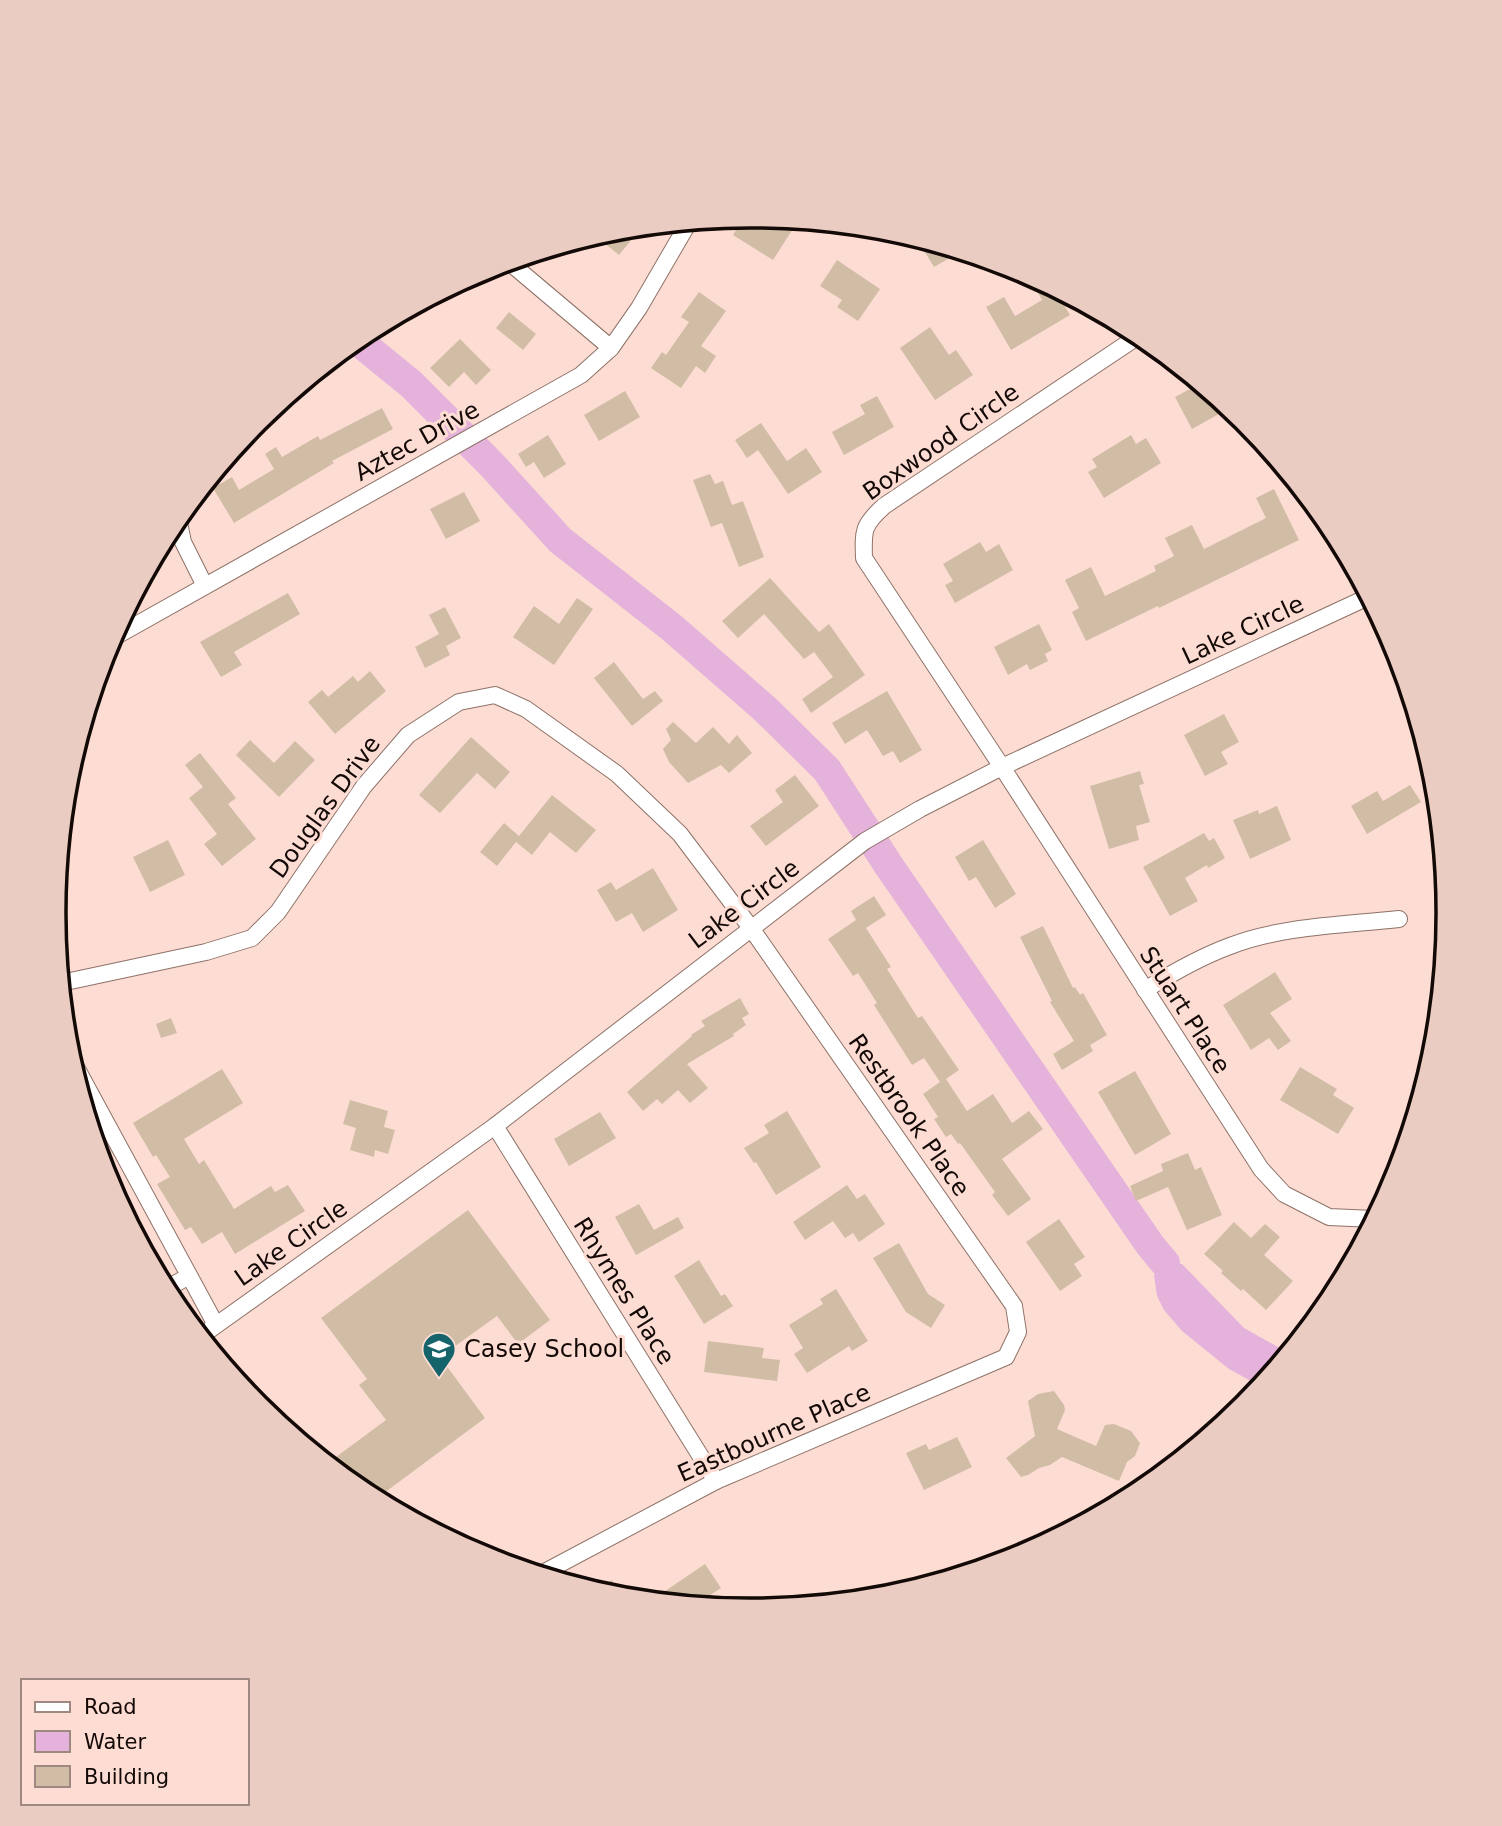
<svg xmlns="http://www.w3.org/2000/svg" width="1502" height="1826" viewBox="0 0 1502 1826" font-family="'DejaVu Sans',sans-serif">
<style>
.water{fill:#e4b2db}
.lines{fill:none;stroke-linecap:round;stroke-linejoin:round}
.river{stroke:#e4b2db;stroke-width:30}
.building{fill:#d1bda6}
.minor-casing{stroke:#8e7268;stroke-width:18}
.minor{stroke:#fff;stroke-width:16}
.labels{text-anchor:middle;stroke-width:6;stroke-linejoin:round;paint-order:stroke}
.street-label{font-size:24px;fill:#130906;stroke:#fdddd3}
.poi-label{font-size:24px;fill:#130906;stroke:#fdddd3;text-anchor:start}
.rim{fill:none;stroke:#130906;stroke-width:3.5}
</style>
<rect width="100%" height="100%" fill="#fdddd3"/>
<!-- water -->
<polygon class="water" points="1165,1263 1182,1264 1244,1328 1287,1352 1260,1386 1229,1369 1182,1331 1164,1310 1157,1296 1154,1275"/>
<g class="lines">
<!-- river -->
<polyline class="river" points="357,340 411,384 491,464 560,540 671,627 765,709 827,770 889,866 1150,1245 1165,1263"/>
</g>
<!-- building -->
<g class="building">
<polygon points="751,216 798,221 773,260 733,235 744,217"/>
<polygon points="642,227 619,255 603,242 613,230"/>
<polygon points="917,239 936,245 960,252 934,267"/>
<polygon points="837,260 880,289 858,321 837,307 842,300 820,286"/>
<polygon points="1028,275 1055,290 1070,315 1011,350 986,307 1004,297 1015,316 1042,300"/>
<polygon points="699,292 726,311 701,346 716,356 705,373 696,366 681,388 651,368 662,352 666,355 689,322 681,317"/>
<polygon points="509,312 536,334 523,350 496,328"/>
<polygon points="930,327 949,355 956,350 973,375 935,400 900,348"/>
<polygon points="460,339 491,370 476,385 464,372 449,387 430,368"/>
<polygon points="1199,384 1225,405 1217,410 1219,414 1192,429 1175,397"/>
<polygon points="625,391 640,417 599,441 584,415"/>
<polygon points="877,396 894,427 844,455 832,432 865,414 860,405"/>
<polygon points="382,408 393,429 332,461 334,463 234,523 213,488 232,477 239,490 274,469 265,454 276,447 282,457 318,436 320,440"/>
<polygon points="761,423 787,461 806,448 822,472 788,494 758,450 747,458 735,440"/>
<polygon points="548,435 566,464 544,478 534,462 526,467 518,454"/>
<polygon points="1131,435 1136,444 1146,438 1161,463 1104,498 1088,472 1097,467 1092,459"/>
<polygon points="710,474 715,484 723,481 732,505 743,501 764,557 739,567 722,523 711,527 693,480"/>
<polygon points="1274,489 1299,540 1159,608 1158,606 1086,641 1072,612 1079,608 1065,580 1091,567 1105,596 1156,571 1154,566 1174,556 1165,538 1192,525 1204,549 1266,518 1256,498"/>
<polygon points="464,492 480,521 446,539 430,509"/>
<polygon points="980,542 986,552 999,544 1013,570 955,603 945,585 953,581 943,564"/>
<polygon points="770,578 819,632 829,624 865,675 811,713 802,699 833,677 814,652 804,659 764,614 738,638 722,621"/>
<polygon points="288,593 300,614 234,652 242,665 221,677 200,642"/>
<polygon points="577,598 593,609 554,665 513,637 534,606 559,624"/>
<polygon points="445,607 461,638 446,646 450,655 425,668 415,647 439,634 429,615"/>
<polygon points="1039,624 1052,650 1045,654 1048,661 1030,670 1027,664 1008,675 994,647"/>
<polygon points="614,662 643,699 655,691 663,701 632,726 594,678"/>
<polygon points="370,671 386,691 335,734 308,702 322,690 328,697 353,676 358,682"/>
<polygon points="887,691 922,750 900,763 893,751 883,756 867,730 845,744 832,723"/>
<polygon points="1224,714 1239,742 1221,752 1228,764 1205,776 1184,735"/>
<polygon points="673,722 696,743 713,727 729,744 737,735 752,753 729,773 721,765 688,783 669,762 663,749 671,740 666,729"/>
<polygon points="471,737 510,772 495,789 477,773 440,813 419,795"/>
<polygon points="250,740 274,763 295,741 315,760 279,797 236,755"/>
<polygon points="200,753 236,798 228,804 256,839 222,866 204,844 217,834 189,798 203,787 185,765"/>
<polygon points="1140,771 1144,784 1139,785 1150,822 1136,826 1139,840 1109,849 1090,786"/>
<polygon points="795,775 819,806 766,846 750,826 783,802 775,790"/>
<polygon points="1410,785 1421,802 1367,834 1351,806 1377,791 1383,801"/>
<polygon points="552,795 596,830 576,853 550,832 532,855 516,842 497,866 480,852 504,823 519,836"/>
<polygon points="1277,806 1291,840 1250,859 1233,820 1258,810 1259,814"/>
<polygon points="1204,833 1209,841 1214,838 1225,858 1208,868 1207,865 1185,878 1198,901 1170,916 1143,867"/>
<polygon points="168,840 185,875 150,892 133,857"/>
<polygon points="983,840 1016,894 995,908 976,877 969,881 955,857"/>
<polygon points="653,868 678,910 643,932 632,913 616,922 597,890 611,882 616,890"/>
<polygon points="874,896 886,915 866,928 891,967 887,969 918,1018 922,1016 959,1070 946,1079 967,1111 993,1094 1012,1123 1029,1111 1043,1129 1002,1159 1031,1199 1008,1216 992,1195 995,1192 960,1143 958,1144 951,1134 946,1137 934,1119 938,1117 923,1094 940,1082 924,1058 912,1065 874,1005 877,1003 858,973 853,976 828,939 856,920 851,911"/>
<polygon points="1043,926 1073,988 1075,987 1080,995 1083,993 1107,1035 1090,1045 1093,1051 1062,1070 1053,1054 1074,1041 1050,1002 1052,1001 1020,937"/>
<polygon points="1275,972 1292,999 1270,1013 1291,1041 1278,1050 1269,1038 1251,1050 1223,1005"/>
<polygon points="740,998 749,1014 742,1018 746,1025 733,1034 734,1036 687,1064 708,1088 690,1103 678,1090 662,1104 657,1099 643,1111 627,1092 692,1036 691,1035 705,1026 701,1021"/>
<polygon points="171,1018 177,1033 161,1038 156,1024"/>
<polygon points="1300,1067 1337,1089 1333,1095 1354,1108 1338,1134 1280,1100"/>
<polygon points="222,1069 243,1103 184,1139 199,1164 204,1160 234,1209 271,1186 275,1192 288,1185 305,1211 235,1254 222,1232 202,1244 191,1227 185,1230 157,1184 170,1177 156,1155 153,1157 133,1123"/>
<polygon points="1135,1071 1171,1134 1135,1155 1098,1092"/>
<polygon points="350,1100 388,1111 384,1127 395,1130 388,1154 375,1150 374,1157 350,1150 356,1128 343,1124"/>
<polygon points="787,1111 821,1167 776,1195 756,1162 754,1163 744,1148 769,1133 764,1125"/>
<polygon points="600,1112 616,1138 569,1166 554,1139"/>
<polygon points="1188,1153 1195,1170 1201,1167 1222,1215 1187,1230 1168,1187 1136,1201 1130,1186 1163,1171 1161,1164"/>
<polygon points="847,1185 857,1199 865,1194 885,1224 859,1242 853,1233 845,1238 833,1221 805,1240 793,1222"/>
<polygon points="639,1204 654,1230 678,1217 684,1228 636,1255 615,1217"/>
<polygon points="468,1210 550,1320 518,1344 497,1316 440,1357 485,1418 376,1499 360,1489 336,1457 386,1420 359,1385 367,1379 321,1318"/>
<polygon points="1059,1219 1085,1257 1074,1264 1082,1276 1060,1291 1026,1242"/>
<polygon points="1234,1222 1251,1238 1265,1224 1280,1237 1264,1255 1293,1281 1266,1310 1243,1289 1241,1291 1221,1273 1223,1271 1204,1254"/>
<polygon points="899,1243 928,1294 945,1305 931,1328 906,1312 873,1258"/>
<polygon points="699,1260 721,1296 725,1294 733,1306 704,1324 674,1276"/>
<polygon points="836,1289 868,1341 852,1351 849,1346 807,1373 794,1354 803,1348 789,1325 823,1304 820,1299"/>
<polygon points="708,1341 764,1348 762,1358 780,1360 777,1381 704,1372"/>
<polygon points="1054,1391 1064,1405 1065,1410 1057,1429 1096,1446 1105,1425 1114,1424 1131,1431 1140,1443 1135,1456 1127,1462 1119,1481 1062,1457 1050,1465 1039,1468 1028,1475 1021,1477 1006,1458 1035,1436 1028,1401 1038,1394"/>
<polygon points="957,1437 972,1467 924,1490 906,1453 926,1444 929,1450"/>
<polygon points="705,1564 721,1588 697,1604 652,1600"/>
<polygon points="612,1580 621,1597 593,1590"/>
</g>
<g class="lines">
<defs>
<g id="minor">
<polyline points="509,262 611,348"/>
<path d="M1140 335 884 506C863 525 863 530 864 558L1002 767 1261 1169 1284 1194 1329 1217 1374 1219"/>
<polyline points="178,518 183,542 205,586"/>
<polyline points="111,639 581,375 611,348 639,308 689,222"/>
<polyline points="61,983 206,952 252,938 278,912 364,786 408,735 459,702 495,695 526,709 617,774 680,834 751,928 1014,1306 1018,1332 1006,1357 716,1481 541,1574"/>
<path d="M1145 990C1172 973 1200 957 1230 946 1281 926 1345 925 1399 919"/>
<polyline points="70,1056 216,1325"/>
<polyline points="495,1126 716,1481"/>
<polyline points="166,1289 189,1276"/>
<polyline points="201,1336 495,1126 865,841 920,809 1002,767 1368,597"/>
</g>
</defs>
<!-- minor casing -->
<use href="#minor" class="minor-casing"/>
<!-- minor -->
<use href="#minor" class="minor"/>
</g>
<!-- icons -->
<defs>
<symbol id="school-pin" viewBox="-11 -11 22 30"><path d="M0 17L-7.5 6A9.5 9.5 0 1 1 7.5 6Z" fill="#15636b" stroke="#fdddd3"/><path d="M0-5L7-2L0 1L-7-2ZM-4 1L0 2.5L4 1V4Q0 6-4 4Z" fill="#fff"/></symbol>
</defs>
<g fill-rule="evenodd">
<use href="#school-pin" x="420" y="1330" width="38" height="52"/>
</g>
<g class="labels">
<!-- street labels -->
<g class="street-label">
<text transform="translate(417 441) rotate(-29)" y="8">Aztec Drive</text>
<text transform="translate(941 442) rotate(-35)" y="8">Boxwood Circle</text>
<text transform="translate(1243 630) rotate(-25)" y="8">Lake Circle</text>
<text transform="translate(325 807) rotate(-54)" y="8">Douglas Drive</text>
<text transform="translate(744 904) rotate(-37)" y="8">Lake Circle</text>
<text transform="translate(1185 1010) rotate(57)" y="8">Stuart Place</text>
<text transform="translate(909 1115) rotate(55)" y="8">Restbrook Place</text>
<text transform="translate(291 1243) rotate(-35)" y="8">Lake Circle</text>
<text transform="translate(624 1291) rotate(58)" y="8">Rhymes Place</text>
<text transform="translate(774 1433) rotate(-24)" y="8">Eastbourne Place</text>
</g>
<!-- poi labels -->
<g class="poi-label">
<text x="464" y="1357">Casey School</text>
</g>
</g>
<!-- crop -->
<path d="M0 0H1502V1826H0ZM750 228H752A684 684 0 0 1 1436 912V914A684 684 0 0 1 752 1598H750A684 684 0 0 1 66 914V912A684 684 0 0 1 750 228Z" fill="#eaccc3" fill-rule="evenodd"/>
<path class="rim" d="M750 228H752A684 684 0 0 1 1436 912V914A684 684 0 0 1 752 1598H750A684 684 0 0 1 66 914V912A684 684 0 0 1 750 228Z"/>
<!-- legend -->
<rect x="21" y="1679" width="228" height="126" fill="#fdddd3" stroke="#9f8881" stroke-width="2"/>
<rect x="35" y="1702" width="35" height="10" fill="#ffffff" stroke="#9f8881" stroke-width="2"/>
<text x="84" y="1714" font-size="21" fill="#130906">Road</text>
<rect x="35" y="1731" width="35" height="21" fill="#e4b2db" stroke="#9f8881" stroke-width="2"/>
<text x="84" y="1749" font-size="21" fill="#130906">Water</text>
<rect x="35" y="1766" width="35" height="21" fill="#d1bda6" stroke="#9f8881" stroke-width="2"/>
<text x="84" y="1784" font-size="21" fill="#130906">Building</text>
</svg>
